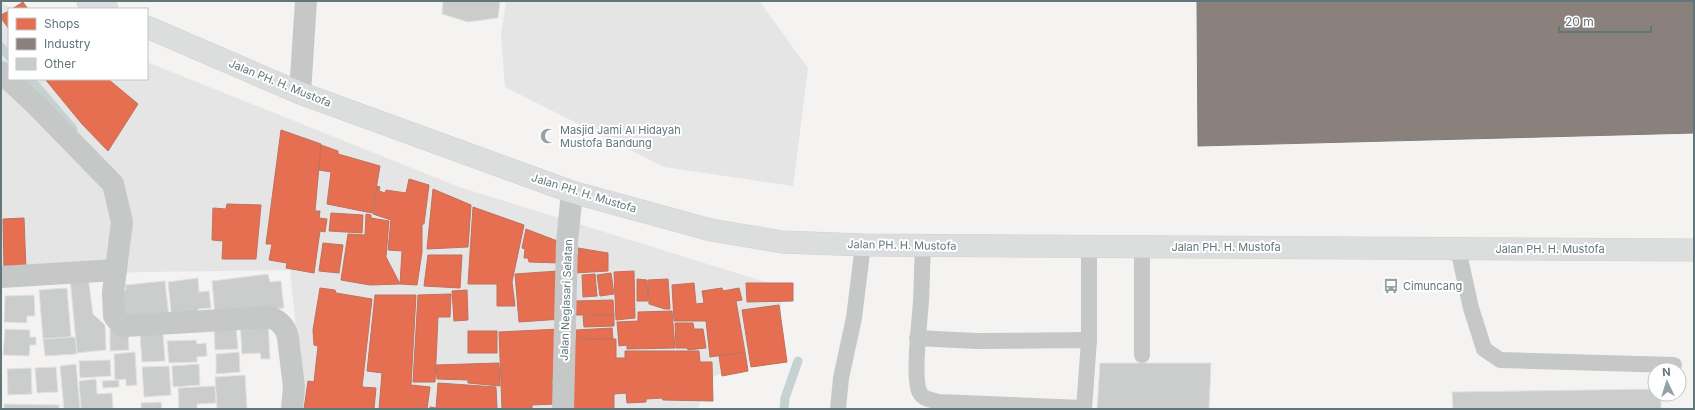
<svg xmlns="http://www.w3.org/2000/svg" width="1695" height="410" viewBox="0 0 1695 410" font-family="Inter,sans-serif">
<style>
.built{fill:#e4e5e4}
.shops{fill:#e76f51;stroke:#be715e}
.industry{fill:#8a817c;stroke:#7d7e7c}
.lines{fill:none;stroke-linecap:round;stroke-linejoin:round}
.stream{stroke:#c6d2d2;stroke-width:9}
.building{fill:#cbcccc;stroke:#e3e2e2}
.highway-casing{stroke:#d0d1d1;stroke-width:23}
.lane{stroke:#c6c8c8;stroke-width:16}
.street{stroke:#c6c8c8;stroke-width:22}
.highway{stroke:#dcdddd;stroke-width:22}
.labels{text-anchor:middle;stroke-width:4;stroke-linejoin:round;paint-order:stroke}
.street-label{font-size:11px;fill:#60767b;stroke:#fff}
.poi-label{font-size:11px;fill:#60767b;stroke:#fff;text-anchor:start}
</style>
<rect width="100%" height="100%" fill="#f4f3f2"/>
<!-- built -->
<g class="built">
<polygon points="506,1 759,1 808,68 793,186 664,167 505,87 501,36"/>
<polygon points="1,3 14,9 9,9 9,79 147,79 147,62 459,187 782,287 779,352 707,379 698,409 297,409 300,369 290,270 145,272 1,277"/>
</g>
<!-- shops -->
<g class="shops">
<polygon points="23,2 28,9 12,9"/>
<polygon points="9,11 9,29 1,18 1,15"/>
<polygon points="45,79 108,79 138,104 108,151 82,124"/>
<polygon points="281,130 321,144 315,211 320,211 319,218 327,219 325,232 320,231 314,273 286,268 287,263 269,260 272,244 266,244"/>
<polygon points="321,145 338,151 338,154 380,166 372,213 327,204 331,172 319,170"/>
<polygon points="409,179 429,185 424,224 422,224 422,252 417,285 400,284 402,251 388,250 391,220 373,214 377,186 380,187 379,191 385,193 386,190 406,193"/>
<polygon points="433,189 471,205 468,247 427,249"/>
<polygon points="227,204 261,205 256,259 222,259 223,241 212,240 213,208 226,209"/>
<polygon points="473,207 524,225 512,282 515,306 497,306 497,284 468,284"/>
<polygon points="331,213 363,215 362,233 329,231"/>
<polygon points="366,214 371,215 371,218 389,221 386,257 400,284 370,285 341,280 348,234 365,235"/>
<polygon points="24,218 26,269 4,270 3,219"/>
<polygon points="526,229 560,242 560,263 529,262 528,258 524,258 525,249 522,248"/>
<polygon points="323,243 343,245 339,273 319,271"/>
<polygon points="578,248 608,253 608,271 575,273 570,255 579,254"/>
<polygon points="428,255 462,255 460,288 424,286"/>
<polygon points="558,271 562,319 519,322 515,274"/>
<polygon points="634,271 635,318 616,320 614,272"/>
<polygon points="611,273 614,294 600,296 597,275"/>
<polygon points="595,274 597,296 583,297 582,275"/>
<polygon points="637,279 647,280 648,301 637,301"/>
<polygon points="668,279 670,309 665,309 649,304 648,280"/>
<polygon points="694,283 696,304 704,303 702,291 722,288 723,291 739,288 742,300 736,301 745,352 710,357 706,321 674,321 672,285"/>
<polygon points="746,283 793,283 793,301 747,302"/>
<polygon points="320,288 335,290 336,293 372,299 362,387 376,388 374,409 304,409 308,381 314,382 318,346 314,345 313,330"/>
<polygon points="467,290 468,320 454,321 452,291"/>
<polygon points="451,294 450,317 438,317 435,382 413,382 418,295"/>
<polygon points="375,295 416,295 411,385 430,387 427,409 379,409 382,373 367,371"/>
<polygon points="613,300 614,315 574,315 574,301"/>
<polygon points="779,305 787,362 751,367 742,310"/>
<polygon points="672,311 675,348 627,349 627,345 619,346 617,322 638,321 638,312"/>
<polygon points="614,315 614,326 584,327 583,316"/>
<polygon points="675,323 693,323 694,329 703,329 706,348 688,350 687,348 676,348"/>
<polygon points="612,328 613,339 576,339 576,330"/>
<polygon points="560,329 560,380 552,380 554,404 532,405 532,409 502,409 499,332"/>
<rect x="468" y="331" width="29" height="22"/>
<polygon points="616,339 616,358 625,358 625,351 699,351 700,362 712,362 713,401 663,400 662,398 646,399 646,402 627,403 626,393 614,394 614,409 568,409 570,340"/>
<polygon points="745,352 748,371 722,376 719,356"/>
<polygon points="499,363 500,386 468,383 468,380 437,379 436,365"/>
<polygon points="438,383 496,387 497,409 430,409 430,407 436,408"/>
</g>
<!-- industry -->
<polygon class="industry" points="1197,1 1694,1 1694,133 1198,146"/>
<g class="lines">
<!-- stream -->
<g class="stream">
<polyline points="1,47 9,56"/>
<polyline points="30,79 73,129"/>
<polyline points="784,409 785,398 798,361"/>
</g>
</g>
<!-- building -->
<g class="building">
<polygon points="443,1 500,1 498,18 468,22 442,14"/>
<polygon points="268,274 270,282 281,281 284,308 215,315 212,281"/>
<polygon points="88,277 93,314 105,325 106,350 77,353 70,278"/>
<polygon points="198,278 199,292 209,291 211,308 198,309 198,318 172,321 168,282"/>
<polygon points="165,281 169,317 120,318 117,292 126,290 125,285"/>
<polygon points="67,288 71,337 43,339 39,290"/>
<polygon points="34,295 35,316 27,316 27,323 4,322 5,296"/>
<polygon points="268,319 270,359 261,359 260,353 242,354 240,321"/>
<polygon points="236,325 238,349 215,350 214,326"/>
<polygon points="128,328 129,350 110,351 110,330"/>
<polygon points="5,329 30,330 30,337 36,337 36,345 30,345 29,356 3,355"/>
<polygon points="163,333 165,361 142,362 140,335"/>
<polygon points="71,337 75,337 77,354 45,356 43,339"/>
<polygon points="196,340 197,344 206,343 207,356 197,357 197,362 169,363 167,341"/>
<polygon points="135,352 137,385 126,386 126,379 115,380 114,354"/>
<polygon points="239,352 240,372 216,374 216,354"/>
<polygon points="110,360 111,376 80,378 79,361"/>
<polygon points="1100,363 1211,363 1209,409 1097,409"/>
<polygon points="76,364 80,409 64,409 60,366"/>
<polygon points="199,364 200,385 173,387 172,366"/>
<polygon points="169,366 171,395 144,397 142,367"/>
<polygon points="56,367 58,392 37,393 35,368"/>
<polygon points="31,368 32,394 8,395 7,369"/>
<polygon points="245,375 247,409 217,409 215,377"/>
<polygon points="96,379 97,394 112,393 113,409 81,409 79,381"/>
<polygon points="119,380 119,387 103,388 102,381"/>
<polygon points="215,386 216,403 197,404 197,409 179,409 178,388"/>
<polygon points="1655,389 1655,394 1661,394 1661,409 1453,409 1452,392"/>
<polygon points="161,402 162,409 141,409 141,403"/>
<polygon points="4,404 59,405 59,409 4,409"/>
</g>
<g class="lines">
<defs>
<g id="highway">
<polyline points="88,1 107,9"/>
<polyline points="147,27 300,93 572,192 711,230 782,242 863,245 1694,250"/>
</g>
</defs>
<!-- highway casing -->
<use href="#highway" class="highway-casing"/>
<!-- lane -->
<g class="lane">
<path d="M923 246C922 264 922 283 921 301 920 319 912 380 920 393 923 399 932 400 938 402L1084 408"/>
<polyline points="1089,246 1089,340"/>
<polyline points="1458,249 1471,308 1484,349 1500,360 1674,365"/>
<polyline points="917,338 976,341 1089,340 1084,409"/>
<polyline points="1142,355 1142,247"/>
<polyline points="838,409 841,378 854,318 863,245"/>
</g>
<!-- street -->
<g class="street">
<path d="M1 72 38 107 113 184 122 222 113 293 114 316 121 325 125 326 270 317C280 321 286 327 288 338L294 387 292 409"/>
<polyline points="300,93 306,1"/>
<polyline points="1,277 116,270"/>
<polyline points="563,409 567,242 572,192"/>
</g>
<!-- highway -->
<use href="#highway" class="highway"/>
</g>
<!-- icons -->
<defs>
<symbol id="mosque-bare" viewBox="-9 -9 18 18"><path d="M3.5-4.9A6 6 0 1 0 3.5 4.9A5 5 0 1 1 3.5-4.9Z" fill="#94a2a5" stroke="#fff" stroke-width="2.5" paint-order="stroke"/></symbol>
<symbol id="bus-bare" viewBox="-9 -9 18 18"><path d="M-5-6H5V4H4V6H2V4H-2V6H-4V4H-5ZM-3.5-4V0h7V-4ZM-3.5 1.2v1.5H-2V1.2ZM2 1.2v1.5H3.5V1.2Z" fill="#94a2a5" stroke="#fff" stroke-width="2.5" paint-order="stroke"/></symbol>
</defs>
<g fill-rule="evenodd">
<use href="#mosque-bare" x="537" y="125" width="22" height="22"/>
<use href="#bus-bare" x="1380" y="275" width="22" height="22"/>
</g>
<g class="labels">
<!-- street labels -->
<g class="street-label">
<text transform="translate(280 83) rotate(22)" y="4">Jalan PH. H. Mustofa</text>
<text transform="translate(584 193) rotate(17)" y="4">Jalan PH. H. Mustofa</text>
<text transform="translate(902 245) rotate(1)" y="4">Jalan PH. H. Mustofa</text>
<text x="1226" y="251">Jalan PH. H. Mustofa</text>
<text x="1550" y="253">Jalan PH. H. Mustofa</text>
<text transform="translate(566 300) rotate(-88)" y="4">Jalan Neglasari Selatan</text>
</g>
<!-- poi labels -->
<g class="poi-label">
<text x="560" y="134">Masjid Jami Al Hidayah<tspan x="560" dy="13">Mustofa Bandung</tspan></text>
<text x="1403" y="290">Cimuncang</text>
</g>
</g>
<!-- border -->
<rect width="1695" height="410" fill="none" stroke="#60767b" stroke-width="4"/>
<!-- legend -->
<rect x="8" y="8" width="140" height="72" fill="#ffffff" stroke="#bfc8ca"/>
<rect x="16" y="18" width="20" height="12" fill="#e76f51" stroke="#bfc8ca"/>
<text x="44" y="28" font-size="12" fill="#60767b">Shops</text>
<rect x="16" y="38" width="20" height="12" fill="#8a817c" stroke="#bfc8ca"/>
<text x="44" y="48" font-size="12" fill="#60767b">Industry</text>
<rect x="16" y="58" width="20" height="12" fill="#cbcccc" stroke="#bfc8ca"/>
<text x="44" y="68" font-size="12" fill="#60767b">Other</text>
<!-- north arrow -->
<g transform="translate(1667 382) rotate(356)"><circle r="19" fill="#ffffff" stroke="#bfc8ca"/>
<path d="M0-3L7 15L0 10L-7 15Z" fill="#94a2a5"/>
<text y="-6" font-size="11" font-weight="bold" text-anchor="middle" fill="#60767b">N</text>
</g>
<!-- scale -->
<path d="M1559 26v6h92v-6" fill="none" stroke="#60767b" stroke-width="2"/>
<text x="1565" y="26" font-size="12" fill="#60767b" stroke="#ffffff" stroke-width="3" paint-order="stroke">20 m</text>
</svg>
